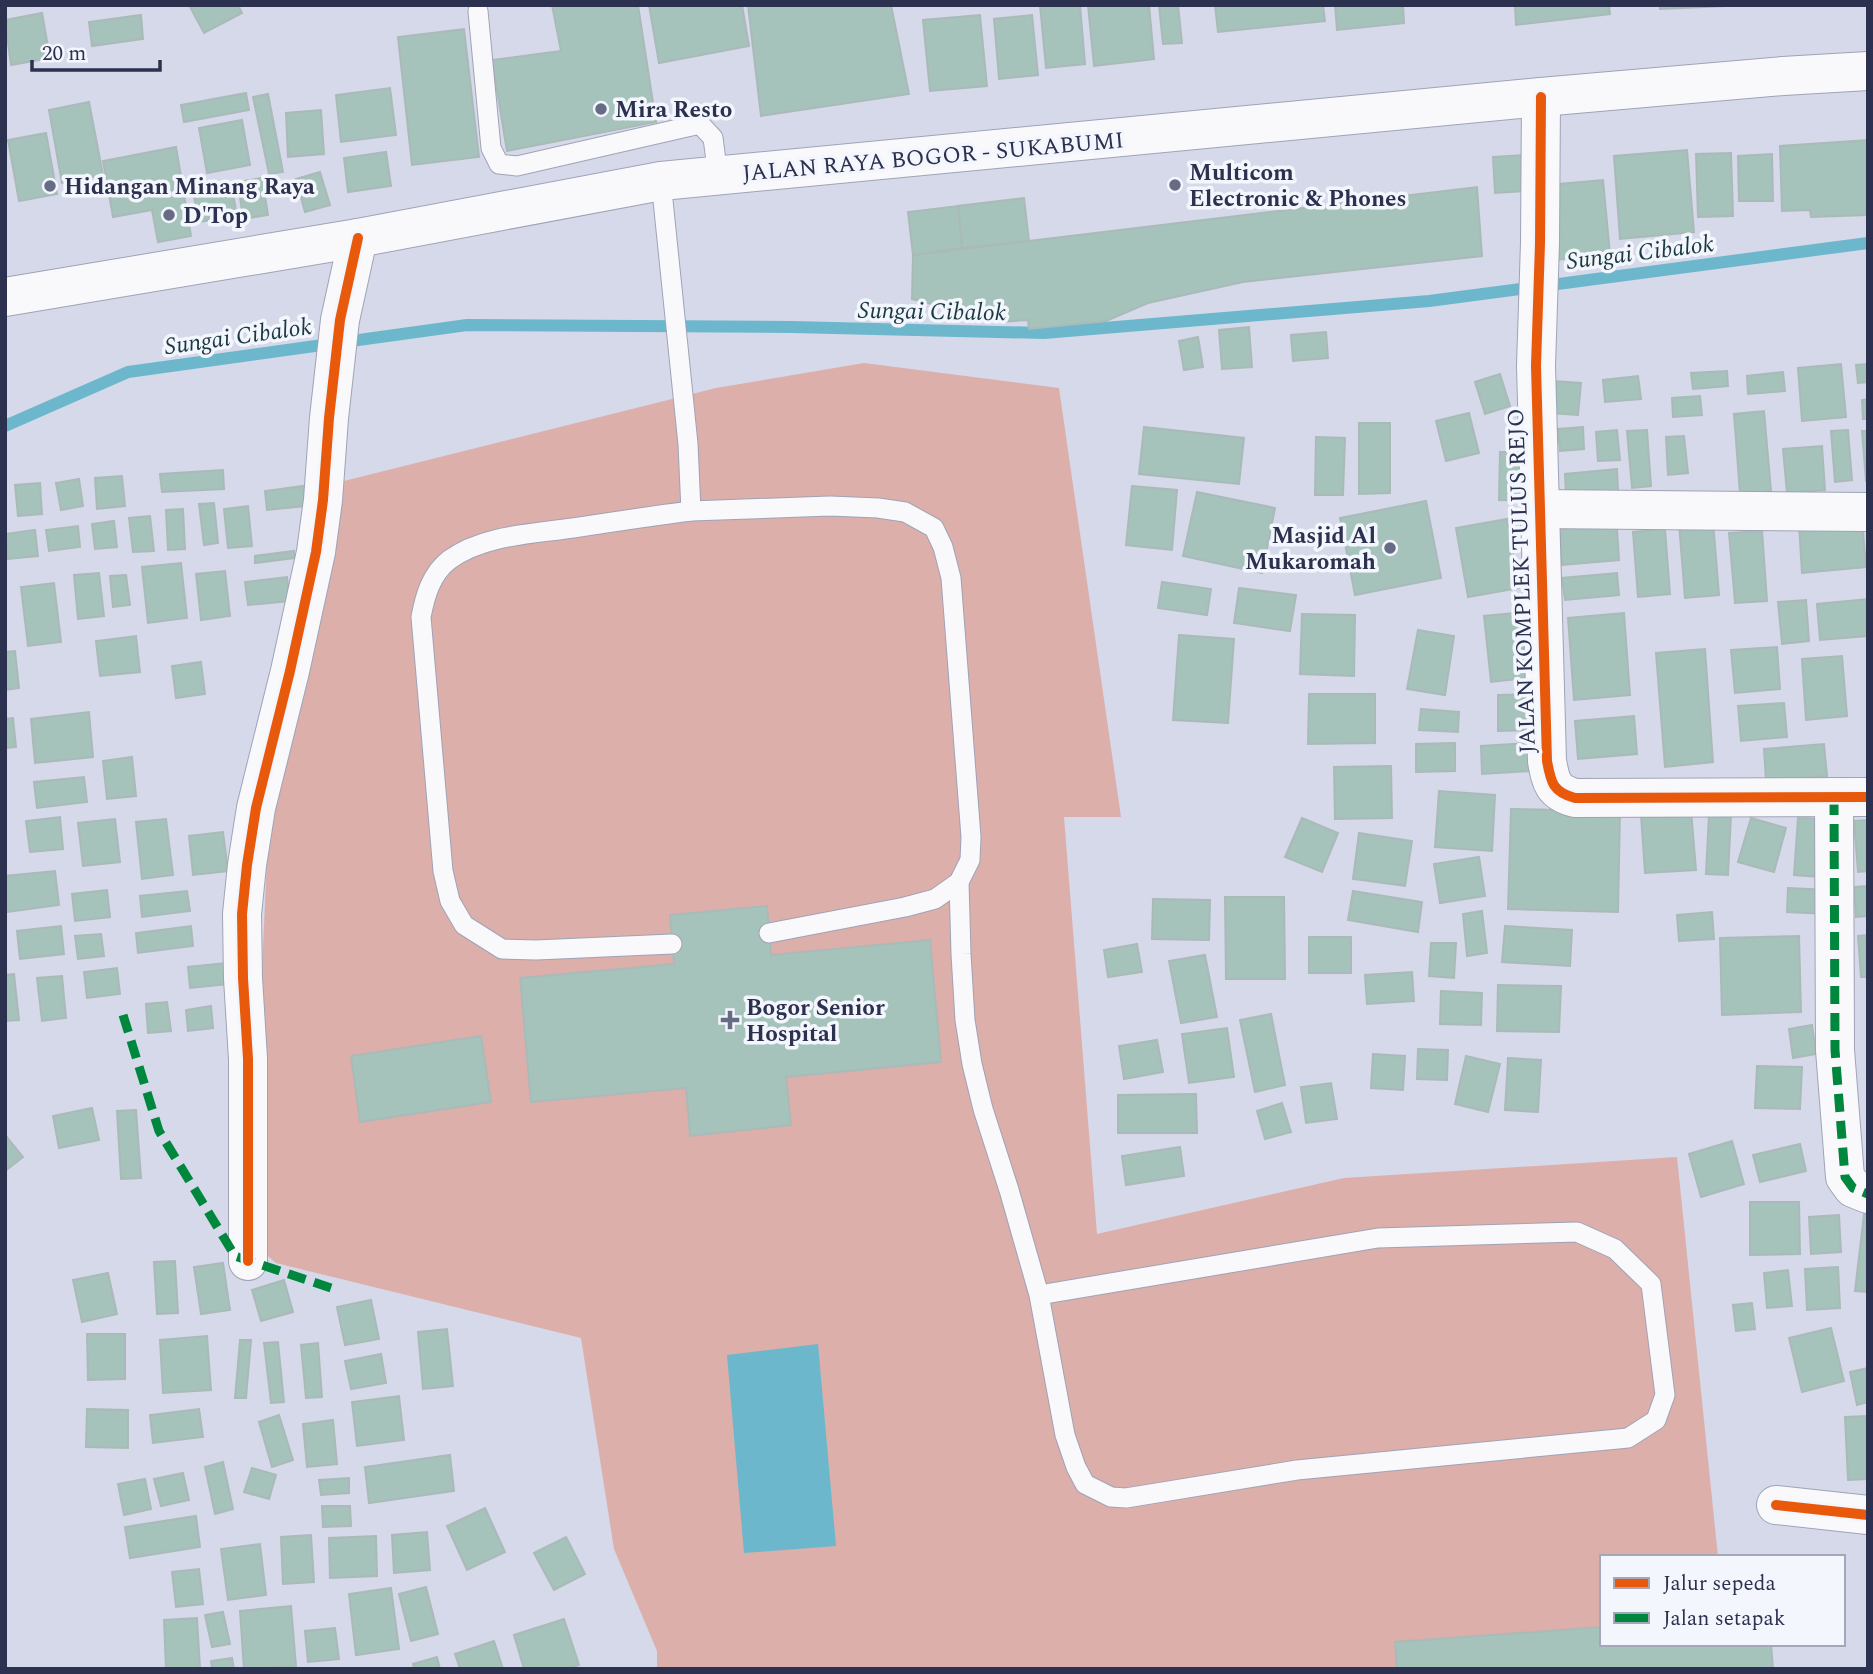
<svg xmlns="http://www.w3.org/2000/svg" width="1873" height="1674" viewBox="0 0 1873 1674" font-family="Spectral,serif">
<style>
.green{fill:#dcafaa}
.water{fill:#6db7cc}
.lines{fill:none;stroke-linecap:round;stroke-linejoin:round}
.stream{stroke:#6db7cc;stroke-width:12}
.building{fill:#a5c2bb;stroke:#aabab8;stroke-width:2}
.service-casing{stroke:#9fa3b7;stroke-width:21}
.minor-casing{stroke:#9fa3b7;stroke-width:40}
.trunk-casing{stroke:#9fa3b7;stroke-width:40}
.service{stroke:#f9f9fc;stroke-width:19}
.minor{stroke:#f9f9fc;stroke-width:38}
.trunk{stroke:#f9f9fc;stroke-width:38}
.quiet{stroke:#00873e;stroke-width:9;stroke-dasharray:18 9;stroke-linecap:butt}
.cycleway-casing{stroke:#f4f6fd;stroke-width:15}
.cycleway{stroke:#e8590c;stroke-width:10}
.poi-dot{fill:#666c85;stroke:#f4f6fd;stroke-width:2.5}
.labels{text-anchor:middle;stroke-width:7;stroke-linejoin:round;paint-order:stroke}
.poi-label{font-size:23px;font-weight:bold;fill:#2b314e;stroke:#f4f6fd;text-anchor:start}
.street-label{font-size:23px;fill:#2b314e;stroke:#f4f6fd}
.water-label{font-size:24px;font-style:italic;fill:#1a3940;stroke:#f4f6fd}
</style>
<rect width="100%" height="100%" fill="#d5d9ea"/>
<!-- green -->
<polygon class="green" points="864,363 1059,388 1121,817 1064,817 1097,1234 1344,1178 1677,1157 1718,1557 1602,1557 1602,1644 1710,1669 657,1669 657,1651 614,1549 581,1338 276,1263 250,1241 267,858 328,485 716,388"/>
<!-- water -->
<polygon class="water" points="818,1344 836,1546 744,1553 727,1355"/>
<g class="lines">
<!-- stream -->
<polyline class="stream" points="5,426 128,372 467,325 792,327 1044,333 1429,301 1868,243"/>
</g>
<!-- building -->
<g class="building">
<polygon points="189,5 238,5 242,13 204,33"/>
<polygon points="552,5 638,5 656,122 507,151 492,60 561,51"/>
<polygon points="649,5 742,5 749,46 659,63"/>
<polygon points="748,5 891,5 909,94 761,116"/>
<polygon points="1040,5 1080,5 1085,64 1046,68"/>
<polygon points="1088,5 1149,5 1154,59 1094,66"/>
<polygon points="1159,5 1178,5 1182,43 1163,44"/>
<polygon points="1215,5 1323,5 1325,21 1218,32"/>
<polygon points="1335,5 1403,5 1404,23 1337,30"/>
<polygon points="1515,5 1609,5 1610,14 1516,25"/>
<polygon points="1660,5 1749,5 1660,9"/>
<polygon points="42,13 50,58 11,65 5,20"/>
<polygon points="141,15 143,39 92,46 89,22"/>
<polygon points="980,15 987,86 930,91 923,20"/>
<polygon points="1032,15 1038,75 999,79 994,19"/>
<polygon points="464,29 479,157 412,165 398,37"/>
<polygon points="390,88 396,135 341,142 336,95"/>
<polygon points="246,93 249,110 184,122 181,105"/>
<polygon points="268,94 283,172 269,174 253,97"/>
<polygon points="89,102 103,175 62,183 49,110"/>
<polygon points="321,110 324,154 288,157 286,113"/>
<polygon points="242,120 250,165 207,173 199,128"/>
<polygon points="46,133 57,194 19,201 8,140"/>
<polygon points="1868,140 1868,215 1811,217 1810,210 1782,211 1780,146"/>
<polygon points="176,147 191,236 158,242 152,210 113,217 103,161"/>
<polygon points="1687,150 1694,232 1620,239 1614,156"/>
<polygon points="386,152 391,186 348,192 344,158"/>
<polygon points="1731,153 1733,216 1698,217 1696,154"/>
<polygon points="1772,154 1773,201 1739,201 1738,156"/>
<polygon points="1525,155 1528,191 1495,193 1493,157"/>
<polygon points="320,172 330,205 305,212 296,179"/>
<polygon points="262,178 268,215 243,219 238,182"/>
<polygon points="1603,180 1610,254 1556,260 1548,185"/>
<polygon points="231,183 237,216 198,222 193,189"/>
<polygon points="1477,187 1482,256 1243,282 1148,303 1106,321 1029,329 1028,320 1000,322 912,299 913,255"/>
<polygon points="1024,198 1029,241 962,248 958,206"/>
<polygon points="958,206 962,248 913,255 908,212"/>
<polygon points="1249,327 1252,367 1222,369 1219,330"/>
<polygon points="1326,332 1328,358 1293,361 1291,335"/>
<polygon points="1198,337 1203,367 1184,370 1179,341"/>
<polygon points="1841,364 1846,417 1802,421 1798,368"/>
<polygon points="1868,364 1868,382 1858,383 1856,365"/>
<polygon points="1727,371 1728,386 1693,389 1691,373"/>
<polygon points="1783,372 1785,391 1748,394 1747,376"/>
<polygon points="1500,374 1510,406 1485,414 1475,382"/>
<polygon points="1638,376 1641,399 1605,402 1603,380"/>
<polygon points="1552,381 1581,383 1578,415 1550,413"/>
<polygon points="1700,396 1702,415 1673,417 1672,398"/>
<polygon points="1868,399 1868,419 1863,419 1862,400"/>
<polygon points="1764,411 1771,491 1740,494 1734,414"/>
<polygon points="1469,413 1479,453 1446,461 1436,421"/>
<polygon points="1359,423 1390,423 1390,493 1359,494"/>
<polygon points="1144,427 1244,438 1239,484 1139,474"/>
<polygon points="1583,427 1584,449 1560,451 1558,429"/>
<polygon points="1617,430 1620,460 1598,461 1596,432"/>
<polygon points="1647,430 1651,486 1632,488 1627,431"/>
<polygon points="1848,430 1852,480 1835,482 1831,431"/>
<polygon points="1862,431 1868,431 1868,481 1866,481"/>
<polygon points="1684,436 1688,473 1668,475 1666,437"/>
<polygon points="1316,437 1345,438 1343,495 1315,495"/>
<polygon points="1822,446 1825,490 1787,493 1783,449"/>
<polygon points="1500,452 1534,452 1533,501 1499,500"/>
<polygon points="1617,469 1618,491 1566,495 1565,474"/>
<polygon points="223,470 224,489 162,492 160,474"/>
<polygon points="122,476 125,506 97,509 95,478"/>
<polygon points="79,479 83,506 61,510 56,483"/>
<polygon points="40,483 42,514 18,516 15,485"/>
<polygon points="303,486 305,506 267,510 265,491"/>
<polygon points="1132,486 1177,490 1172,550 1126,545"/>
<polygon points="1197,492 1275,508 1262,573 1183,556"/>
<polygon points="1426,501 1441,578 1355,595 1340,518"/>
<polygon points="214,503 218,543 204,545 199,504"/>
<polygon points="248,506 252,546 228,548 224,509"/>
<polygon points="183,509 185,549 168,550 166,510"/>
<polygon points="1616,514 1619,560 1562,565 1559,518"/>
<polygon points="150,516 154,551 133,552 129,518"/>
<polygon points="1507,519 1519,588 1468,597 1456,528"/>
<polygon points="1862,519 1866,567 1802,573 1799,524"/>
<polygon points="114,521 117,547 95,549 92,524"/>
<polygon points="1713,521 1719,595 1685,598 1679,524"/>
<polygon points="78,526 80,547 49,551 46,530"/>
<polygon points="1665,529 1670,594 1638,597 1633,532"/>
<polygon points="35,530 38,556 8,559 5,534"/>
<polygon points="1762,531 1767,601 1735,603 1729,533"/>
<polygon points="294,551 294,558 255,563 255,556"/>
<polygon points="181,563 187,618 148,623 142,567"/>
<polygon points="225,571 230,616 201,620 196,574"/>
<polygon points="99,573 104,616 78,619 74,575"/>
<polygon points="1617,573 1619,595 1565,600 1562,578"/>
<polygon points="126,575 130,605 113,607 110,576"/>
<polygon points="287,577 290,601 248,605 245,582"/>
<polygon points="1162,582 1211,589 1207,615 1158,608"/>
<polygon points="54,583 61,642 28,646 21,587"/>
<polygon points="1239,588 1296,595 1290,631 1234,623"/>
<polygon points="1868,599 1868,636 1820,640 1817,604"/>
<polygon points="1806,600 1809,641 1782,644 1778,602"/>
<polygon points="1536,611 1543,676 1491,682 1484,616"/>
<polygon points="1624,613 1630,695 1574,700 1568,618"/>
<polygon points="1302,614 1355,615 1354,676 1300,674"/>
<polygon points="1418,630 1454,636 1445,695 1407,689"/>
<polygon points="1179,635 1234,639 1228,723 1173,720"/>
<polygon points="136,636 140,672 100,676 96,641"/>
<polygon points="1777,647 1780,689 1735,693 1731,650"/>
<polygon points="1705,649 1713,762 1665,767 1656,653"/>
<polygon points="15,651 19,688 5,690 5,652"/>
<polygon points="1842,656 1847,716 1806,720 1802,659"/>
<polygon points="201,662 205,694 176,698 172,666"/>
<polygon points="1309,694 1375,694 1375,743 1308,744"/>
<polygon points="1535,694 1536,730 1498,731 1498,695"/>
<polygon points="1784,703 1787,737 1741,741 1738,706"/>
<polygon points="1421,709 1459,712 1458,732 1419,730"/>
<polygon points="89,712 93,757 35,763 31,719"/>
<polygon points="1634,716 1637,754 1578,759 1575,721"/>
<polygon points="13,718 16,747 5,748 5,719"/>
<polygon points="1455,743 1455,771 1416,772 1416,744"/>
<polygon points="1530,743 1532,771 1482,774 1481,746"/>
<polygon points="1824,744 1827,776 1766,781 1764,749"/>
<polygon points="132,757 136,796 107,799 103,761"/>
<polygon points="1391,766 1392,818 1335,819 1334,767"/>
<polygon points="84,777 87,802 37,808 34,782"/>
<polygon points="1439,791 1495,795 1492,851 1435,847"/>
<polygon points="1511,809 1620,811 1618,912 1508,909"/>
<polygon points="1691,810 1696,870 1645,873 1641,815"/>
<polygon points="1709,814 1731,815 1728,875 1706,874"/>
<polygon points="60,817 63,849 30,852 26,821"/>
<polygon points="1302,818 1338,833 1322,872 1285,857"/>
<polygon points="1751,818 1786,828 1774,872 1738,862"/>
<polygon points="1798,818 1823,819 1819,877 1794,875"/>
<polygon points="115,819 120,862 83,866 78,823"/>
<polygon points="166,819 173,875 142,879 136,822"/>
<polygon points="1868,820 1868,871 1858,872 1854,821"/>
<polygon points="223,832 228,871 193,875 189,836"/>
<polygon points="1359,833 1412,841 1405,886 1353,879"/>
<polygon points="1479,857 1485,896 1440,903 1434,864"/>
<polygon points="55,871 59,905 6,912 5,876"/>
<polygon points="1868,886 1868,916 1856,917 1854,887"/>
<polygon points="1788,888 1828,890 1827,914 1787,912"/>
<polygon points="107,890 110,917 75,921 72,894"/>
<polygon points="187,891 190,911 142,917 140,896"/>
<polygon points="1353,891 1422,902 1418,932 1348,920"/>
<polygon points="1225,897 1284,897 1285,979 1226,979"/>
<polygon points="1153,899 1210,900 1209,940 1152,939"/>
<polygon points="767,906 771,955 930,940 941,1062 786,1077 791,1125 690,1136 686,1088 531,1102 520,978 674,964 670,915"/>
<polygon points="1482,911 1487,953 1467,956 1463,914"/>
<polygon points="1712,912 1714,939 1679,941 1677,915"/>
<polygon points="61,926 64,954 20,959 17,931"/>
<polygon points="191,926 193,946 138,953 136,933"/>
<polygon points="1505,926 1572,930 1570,966 1502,962"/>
<polygon points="101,934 104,956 78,959 75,936"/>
<polygon points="1868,935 1868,977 1861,977 1858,936"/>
<polygon points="1799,936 1801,1012 1722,1015 1720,938"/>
<rect x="1309" y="937" width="42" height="36"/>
<polygon points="1431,943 1456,943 1454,978 1429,976"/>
<polygon points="1137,944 1142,972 1108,977 1104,950"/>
<polygon points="1205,955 1217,1017 1181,1023 1169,961"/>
<polygon points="226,963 228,984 190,988 188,967"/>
<polygon points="117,968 120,994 87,998 84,972"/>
<polygon points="1412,972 1414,1001 1367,1004 1365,975"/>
<polygon points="14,974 19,1020 5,1021 5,975"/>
<polygon points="62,976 66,1018 42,1021 37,978"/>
<polygon points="1498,985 1561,986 1559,1032 1497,1031"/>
<polygon points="1441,991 1482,993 1481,1025 1440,1024"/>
<polygon points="167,1002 171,1031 148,1033 146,1004"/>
<polygon points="211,1006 213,1028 188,1031 186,1010"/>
<polygon points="1271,1014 1285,1085 1255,1092 1240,1020"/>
<polygon points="1812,1025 1816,1054 1793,1058 1789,1029"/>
<polygon points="1227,1028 1234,1077 1189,1083 1182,1034"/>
<polygon points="481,1036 491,1102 360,1122 351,1056"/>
<polygon points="1157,1040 1163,1072 1124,1079 1119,1046"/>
<polygon points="1418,1049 1448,1050 1447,1080 1417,1079"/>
<polygon points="1373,1054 1405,1056 1403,1090 1371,1088"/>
<polygon points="1466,1056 1500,1064 1488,1112 1455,1104"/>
<polygon points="1508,1058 1541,1060 1538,1112 1505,1110"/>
<polygon points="1757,1066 1802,1067 1800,1109 1755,1108"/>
<polygon points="1331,1083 1337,1119 1306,1123 1301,1087"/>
<polygon points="1196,1094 1197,1133 1118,1133 1118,1095"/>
<polygon points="1282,1103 1291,1132 1265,1139 1257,1111"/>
<polygon points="92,1108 99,1140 59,1148 53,1116"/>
<polygon points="136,1110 141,1178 121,1179 117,1111"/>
<polygon points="5,1135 23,1157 5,1171"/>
<polygon points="1732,1141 1744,1184 1701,1197 1689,1154"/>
<polygon points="1800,1144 1806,1171 1760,1182 1753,1155"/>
<polygon points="1180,1147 1184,1176 1126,1185 1122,1156"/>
<polygon points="1750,1202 1799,1202 1800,1254 1750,1255"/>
<polygon points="1864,1214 1868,1214 1868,1292 1855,1291"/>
<polygon points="1839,1215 1841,1252 1811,1254 1809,1217"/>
<polygon points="175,1261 178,1313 157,1314 154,1262"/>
<polygon points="223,1263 230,1310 201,1314 194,1267"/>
<polygon points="1838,1267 1840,1308 1807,1310 1805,1269"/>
<polygon points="1788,1270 1792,1306 1767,1308 1764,1273"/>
<polygon points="108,1273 117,1314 82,1322 73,1280"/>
<polygon points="284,1280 293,1312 261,1321 252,1290"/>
<polygon points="371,1300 379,1339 345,1345 337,1307"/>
<polygon points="1752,1303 1755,1329 1736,1331 1733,1305"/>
<polygon points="1831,1328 1844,1381 1802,1392 1789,1338"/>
<polygon points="447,1329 453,1386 423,1389 418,1332"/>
<polygon points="87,1334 125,1334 125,1379 88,1380"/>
<polygon points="207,1336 211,1390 163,1393 160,1340"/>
<polygon points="240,1340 251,1340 246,1398 235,1398"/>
<polygon points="278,1342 284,1402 271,1403 264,1343"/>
<polygon points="318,1343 322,1397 306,1398 301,1345"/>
<polygon points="381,1354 386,1383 351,1389 345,1361"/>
<polygon points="1868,1368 1868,1402 1857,1405 1850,1372"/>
<polygon points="399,1396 404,1440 357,1446 352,1402"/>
<polygon points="87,1409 128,1410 128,1448 86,1447"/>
<polygon points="199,1409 203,1437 153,1443 150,1415"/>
<polygon points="279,1415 293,1460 272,1467 259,1422"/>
<polygon points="1868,1416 1868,1479 1848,1480 1845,1417"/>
<polygon points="333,1420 337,1464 307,1467 303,1424"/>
<polygon points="450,1455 454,1491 369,1503 365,1467"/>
<polygon points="223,1462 233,1509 215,1514 205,1467"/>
<polygon points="252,1468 276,1475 269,1499 244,1492"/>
<polygon points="183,1473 189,1500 161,1506 154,1479"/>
<polygon points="349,1478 349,1493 321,1495 319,1480"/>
<polygon points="145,1479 151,1509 124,1515 118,1484"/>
<polygon points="322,1506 350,1506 351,1526 323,1527"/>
<polygon points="485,1508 505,1552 467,1570 447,1526"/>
<polygon points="196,1516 200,1547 130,1558 125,1527"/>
<polygon points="427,1532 430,1570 394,1573 392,1535"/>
<polygon points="311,1535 314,1582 283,1584 281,1537"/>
<polygon points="376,1536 377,1576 330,1578 329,1538"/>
<polygon points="566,1537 585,1574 554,1590 534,1553"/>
<polygon points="260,1544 266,1595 228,1600 221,1549"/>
<polygon points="199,1569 203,1604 176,1607 172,1572"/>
<polygon points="426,1587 438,1634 411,1641 399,1594"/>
<polygon points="391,1588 399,1649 356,1655 349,1594"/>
<polygon points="291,1606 296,1666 244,1669 240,1611"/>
<polygon points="223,1612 230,1644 212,1647 205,1615"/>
<polygon points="197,1618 200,1669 166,1669 164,1620"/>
<polygon points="564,1619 579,1665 568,1669 524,1669 514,1635"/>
<polygon points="1602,1627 1602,1644 1771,1644 1773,1669 1397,1669 1395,1642"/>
<polygon points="335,1628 339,1659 308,1662 305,1631"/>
<polygon points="494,1641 503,1669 460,1669 455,1654"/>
<polygon points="437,1657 440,1669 414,1669 413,1664"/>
<polygon points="232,1658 234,1669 212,1669 211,1661"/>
</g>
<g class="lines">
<defs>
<g id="service">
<polyline points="478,11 491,148 499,164 517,166 700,124 713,138 718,176"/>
<polyline points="661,181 688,444 691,511 830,506 878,508 905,512 934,528 943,547 951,578 971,837 970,860 959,882 935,899 905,907 769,933"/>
<polyline points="959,882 961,954 965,1020 972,1064 983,1109 1009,1190 1039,1295 1065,1435 1076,1467 1085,1484 1111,1497 1126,1498 1297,1470 1628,1438 1656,1420 1665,1395 1651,1284 1615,1249 1577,1232 1378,1238 1039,1295"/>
<path d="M672 944 536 950 502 949 464 925 450 901 443 871 421 617C425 596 431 574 449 560 483 535 532 534 573 528 612 522 651 516 691 511"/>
</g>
<g id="minor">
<path d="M1541 97 1540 243 1536 366 1547 761C1551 783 1553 792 1575 798L1868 797"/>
<polyline points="1540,509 1868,512"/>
<polyline points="1834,797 1835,1050 1845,1177 1853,1188 1868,1194"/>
<polyline points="248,1261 248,1059 243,978 242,914 247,865 256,808 290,671 316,552 323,500 329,418 340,320 358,238"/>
<polyline points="1776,1505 1868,1515"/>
</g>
<polyline id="trunk" points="5,297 358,238 661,181 1541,97 1783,76 1868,71"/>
</defs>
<!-- service casing -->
<use href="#service" class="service-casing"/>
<!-- minor casing -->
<use href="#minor" class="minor-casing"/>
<!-- trunk casing -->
<use href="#trunk" class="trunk-casing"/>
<!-- service -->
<use href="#service" class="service"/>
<!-- minor -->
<use href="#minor" class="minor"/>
<!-- trunk -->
<use href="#trunk" class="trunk"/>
<!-- quiet -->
<g class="quiet">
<polyline points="1834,797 1835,1050 1845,1177 1853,1188 1868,1194"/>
<polyline points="123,1015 159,1131 235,1256 331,1288"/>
</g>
<defs>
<g id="cycleway">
<path d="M1541 97 1540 243 1536 366 1547 761C1551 783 1553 792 1575 798L1868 797"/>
<polyline points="248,1261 248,1059 243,978 242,914 247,865 256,808 290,671 316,552 323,500 329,418 340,320 358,238"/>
<polyline points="1776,1505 1868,1515"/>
</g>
</defs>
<!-- cycleway casing -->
<use href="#cycleway" class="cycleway-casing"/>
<!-- cycleway -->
<use href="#cycleway" class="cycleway"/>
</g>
<!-- markers -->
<g class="poi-dot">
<circle cx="601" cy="109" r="7"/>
<circle cx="1175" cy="185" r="7"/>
<circle cx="50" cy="186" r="7"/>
<circle cx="169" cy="215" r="7"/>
<circle cx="1390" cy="548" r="7"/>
<path d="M726.5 1009.5h7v7h7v7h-7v7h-7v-7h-7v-7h7z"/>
</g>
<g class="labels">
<!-- poi labels -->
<g class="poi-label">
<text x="615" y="117">Mira Resto</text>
<text x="1189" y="180">Multicom<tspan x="1189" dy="26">Electronic &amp; Phones</tspan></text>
<text x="64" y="194">Hidangan Minang Raya</text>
<text x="183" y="223">D'Top</text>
<text x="1376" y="543" text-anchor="end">Masjid Al<tspan x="1376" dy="26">Mukaromah</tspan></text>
<text x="746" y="1015">Bogor Senior<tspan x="746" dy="26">Hospital</tspan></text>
</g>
<!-- street labels -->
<g class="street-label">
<text transform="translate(933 156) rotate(-5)" y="8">JALAN RAYA BOGOR - SUKABUMI</text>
<text transform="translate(1521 581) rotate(-92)" y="8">JALAN KOMPLEK TULUS REJO</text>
</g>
<!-- water labels -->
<g class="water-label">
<text transform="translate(1640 252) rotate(-7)" y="8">Sungai Cibalok</text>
<text transform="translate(932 311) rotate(1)" y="8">Sungai Cibalok</text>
<text transform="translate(238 336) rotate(-8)" y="8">Sungai Cibalok</text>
</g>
</g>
<!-- border -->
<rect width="1873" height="1674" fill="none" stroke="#2b314e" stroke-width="14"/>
<!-- legend -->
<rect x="1600" y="1555" width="245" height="91" fill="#f4f6fd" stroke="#a4a7b7" stroke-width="2"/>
<rect x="1614" y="1578" width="35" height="10" fill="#e8590c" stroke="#a4a7b7" stroke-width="2"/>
<text x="1663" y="1590" font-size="21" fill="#2b314e">Jalur sepeda</text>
<rect x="1614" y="1613" width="35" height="10" fill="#00873e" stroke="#a4a7b7" stroke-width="2"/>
<text x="1663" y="1625" font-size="21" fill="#2b314e">Jalan setapak</text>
<!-- scale -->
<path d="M32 60v10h128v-10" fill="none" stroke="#2b314e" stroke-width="3.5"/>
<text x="42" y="60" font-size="21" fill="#2b314e" stroke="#f4f6fd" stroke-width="5" paint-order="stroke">20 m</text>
</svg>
